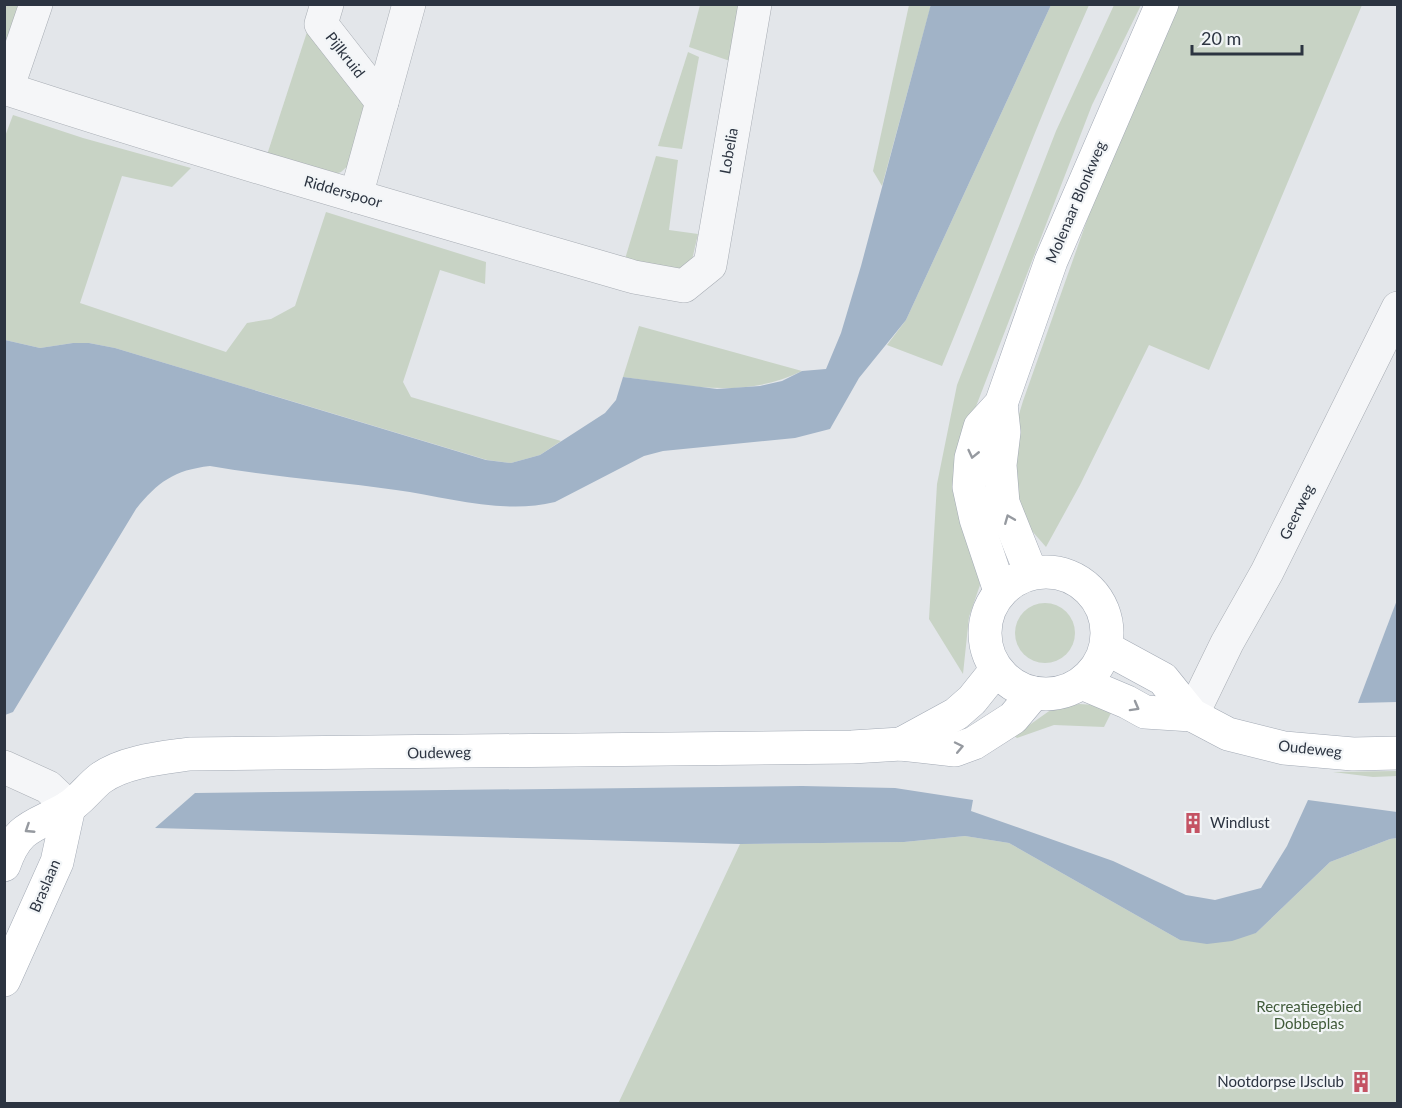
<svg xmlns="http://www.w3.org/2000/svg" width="1402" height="1108" viewBox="0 0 1402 1108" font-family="Lato,sans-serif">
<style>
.green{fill:#c8d3c5}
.water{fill:#a1b3c7}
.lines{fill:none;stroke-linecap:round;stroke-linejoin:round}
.minor-casing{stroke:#a8adb4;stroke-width:34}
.major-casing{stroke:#a3aab5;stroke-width:34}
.minor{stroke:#f5f6f8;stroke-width:33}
.major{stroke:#fff;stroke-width:33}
.oneway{stroke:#969aa0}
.labels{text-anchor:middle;stroke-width:4.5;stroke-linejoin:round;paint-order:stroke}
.street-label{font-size:15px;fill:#2c3441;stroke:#f2f5f7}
.poi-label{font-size:15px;fill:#2c3441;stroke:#f2f5f7;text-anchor:start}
.park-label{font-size:15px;fill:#415b3a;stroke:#f2f5f7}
</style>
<rect width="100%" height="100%" fill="#e3e6ea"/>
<!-- green -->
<g class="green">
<polygon points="5,5 23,5 5,54"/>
<polygon points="700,5 740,5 730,61 689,47"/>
<polygon points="909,5 931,5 882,186 873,171"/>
<path d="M1051 5H1089C1036 123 992 246 942 366L887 345 906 320Z"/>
<polygon points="1114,5 1141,5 1092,105 960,448 980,585 969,617 963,674 929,619 937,484 957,385 1056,131"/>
<polygon points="1176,5 1362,5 1209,370 1149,345 1080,485 1046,547 1032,531 1022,513 1017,496 1013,434 1023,401 1103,175"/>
<polygon points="307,32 368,109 350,164 341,172 326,177 265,161"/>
<polygon points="688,52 699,57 682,149 658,146"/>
<polygon points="13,115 83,138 191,168 172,187 122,176 80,303 226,352 247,323 271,319 295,306 326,212 486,262 485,284 440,270 403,382 411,397 561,441 540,455 511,463 487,460 115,348 89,343 73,343 40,348 5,340 4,139"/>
<polygon points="656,156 678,160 669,230 698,234 692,260 674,273 625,259"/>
<path d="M639 326 802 371C743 400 686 385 623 377Z"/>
<circle cx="1045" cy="633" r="30"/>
<polygon points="1079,704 1097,705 1113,709 1104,727 1054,725 1017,738 1014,736 1052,709"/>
<polygon points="1397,771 1397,776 1373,777 1333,772"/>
<polygon points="965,836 1009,843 1180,940 1256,933 1330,862 1390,839 1397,838 1397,1103 618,1104 740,844 904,842"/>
</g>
<!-- water -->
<g class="water">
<path d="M931 4 1051 5 906 320 859 378 830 429 795 438 663 451 644 456 555 502C504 515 447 497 396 490 334 481 271 477 210 466 174 470 158 482 136 509L13 712 5 715V340L40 348 73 343H89L115 348 486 460 511 463 540 455 605 413 616 400 623 377 717 389 760 386 782 381 802 371 826 369 841 333 861 266Z"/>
<polygon points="1397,600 1397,702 1358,703"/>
<polygon points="802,786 895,788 973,800 971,811 1113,861 1186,895 1215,900 1261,888 1287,846 1308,800 1397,812 1397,838 1390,839 1330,862 1256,933 1232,941 1207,944 1180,940 1009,843 965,836 904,842 740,844 155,828 195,793"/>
</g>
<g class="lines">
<defs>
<g id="minor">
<polyline points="327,4 321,24 382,102"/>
<path d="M4 88C213 156 424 216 634 277L684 286 710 265 755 4"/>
<polyline points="7,89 36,4"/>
<polyline points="356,196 409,4"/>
<polyline points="1192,715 1227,643 1267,572 1398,308"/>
<polyline points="4,767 48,787 69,807"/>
</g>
<g id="major">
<polyline points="1001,404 1004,432 1000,465 1003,503 1031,573"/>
<circle cx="1046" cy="633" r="61"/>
<polyline points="1000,591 976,519 969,487 971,458 980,427 1001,404 1051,261 1162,4"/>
<polyline points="1106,648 1163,679 1192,715 1228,734 1284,748 1353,754 1398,753"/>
<polyline points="1082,683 1127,702 1145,712 1192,715"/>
<polyline points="901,744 956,714 972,700 996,670"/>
<path d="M4 865C18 825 34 827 66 809 80 801 89 787 101 778 125 761 162 758 190 754L852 747 901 744 955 750 974 743 1013 718 1034 693"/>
<polyline points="4,980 57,862 69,807"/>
</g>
</defs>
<!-- minor casing -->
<use href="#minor" class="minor-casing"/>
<!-- major casing -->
<use href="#major" class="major-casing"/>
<!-- minor -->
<use href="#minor" class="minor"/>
<!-- major -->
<use href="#major" class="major"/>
</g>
<!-- one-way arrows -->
<defs><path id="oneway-chevron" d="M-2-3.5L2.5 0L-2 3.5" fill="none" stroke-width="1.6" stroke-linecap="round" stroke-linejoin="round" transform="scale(1.5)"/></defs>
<g class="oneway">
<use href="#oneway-chevron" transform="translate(973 454) rotate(103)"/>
<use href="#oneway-chevron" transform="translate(1009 519) rotate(-112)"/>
<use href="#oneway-chevron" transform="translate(1135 707) rotate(29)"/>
<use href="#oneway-chevron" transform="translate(959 747) rotate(-12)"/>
<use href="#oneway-chevron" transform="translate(29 829) rotate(147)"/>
</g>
<!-- icons -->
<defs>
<symbol id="building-bare" viewBox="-9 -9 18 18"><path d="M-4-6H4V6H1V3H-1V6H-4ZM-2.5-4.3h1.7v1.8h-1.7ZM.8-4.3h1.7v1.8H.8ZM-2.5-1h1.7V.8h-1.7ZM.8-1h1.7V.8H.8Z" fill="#c45364" stroke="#f2f5f7" stroke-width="2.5" paint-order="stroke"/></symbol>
</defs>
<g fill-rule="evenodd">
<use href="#building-bare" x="1178" y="808" width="30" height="30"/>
<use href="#building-bare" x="1346" y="1067" width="30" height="30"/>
</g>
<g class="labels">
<!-- street labels -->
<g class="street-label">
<text transform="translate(345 55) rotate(52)" y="5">Pijlkruid</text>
<text transform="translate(729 151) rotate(-80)" y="5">Lobelia</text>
<text transform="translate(343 192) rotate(16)" y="5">Ridderspoor</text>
<text transform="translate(1076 202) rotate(-67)" y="5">Molenaar Blonkweg</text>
<text transform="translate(1297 512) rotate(-64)" y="5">Geerweg</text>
<text transform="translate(1310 749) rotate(6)" y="5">Oudeweg</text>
<text transform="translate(439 753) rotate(-1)" y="5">Oudeweg</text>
<text transform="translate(45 886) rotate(-67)" y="5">Braslaan</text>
</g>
<!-- poi labels -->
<g class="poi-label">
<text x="1210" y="828">Windlust</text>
<text x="1344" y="1087" text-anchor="end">Nootdorpse IJsclub</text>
</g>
<!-- park labels -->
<g class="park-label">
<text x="1309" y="1012">Recreatiegebied<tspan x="1309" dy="17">Dobbeplas</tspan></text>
</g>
</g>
<!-- border -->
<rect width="1402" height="1108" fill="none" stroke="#2c3441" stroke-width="12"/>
<!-- scale -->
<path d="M1192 45v9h110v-9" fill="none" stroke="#2c3441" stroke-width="3"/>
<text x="1201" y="45" font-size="18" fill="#2c3441" stroke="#f2f5f7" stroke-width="4.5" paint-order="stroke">20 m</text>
</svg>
